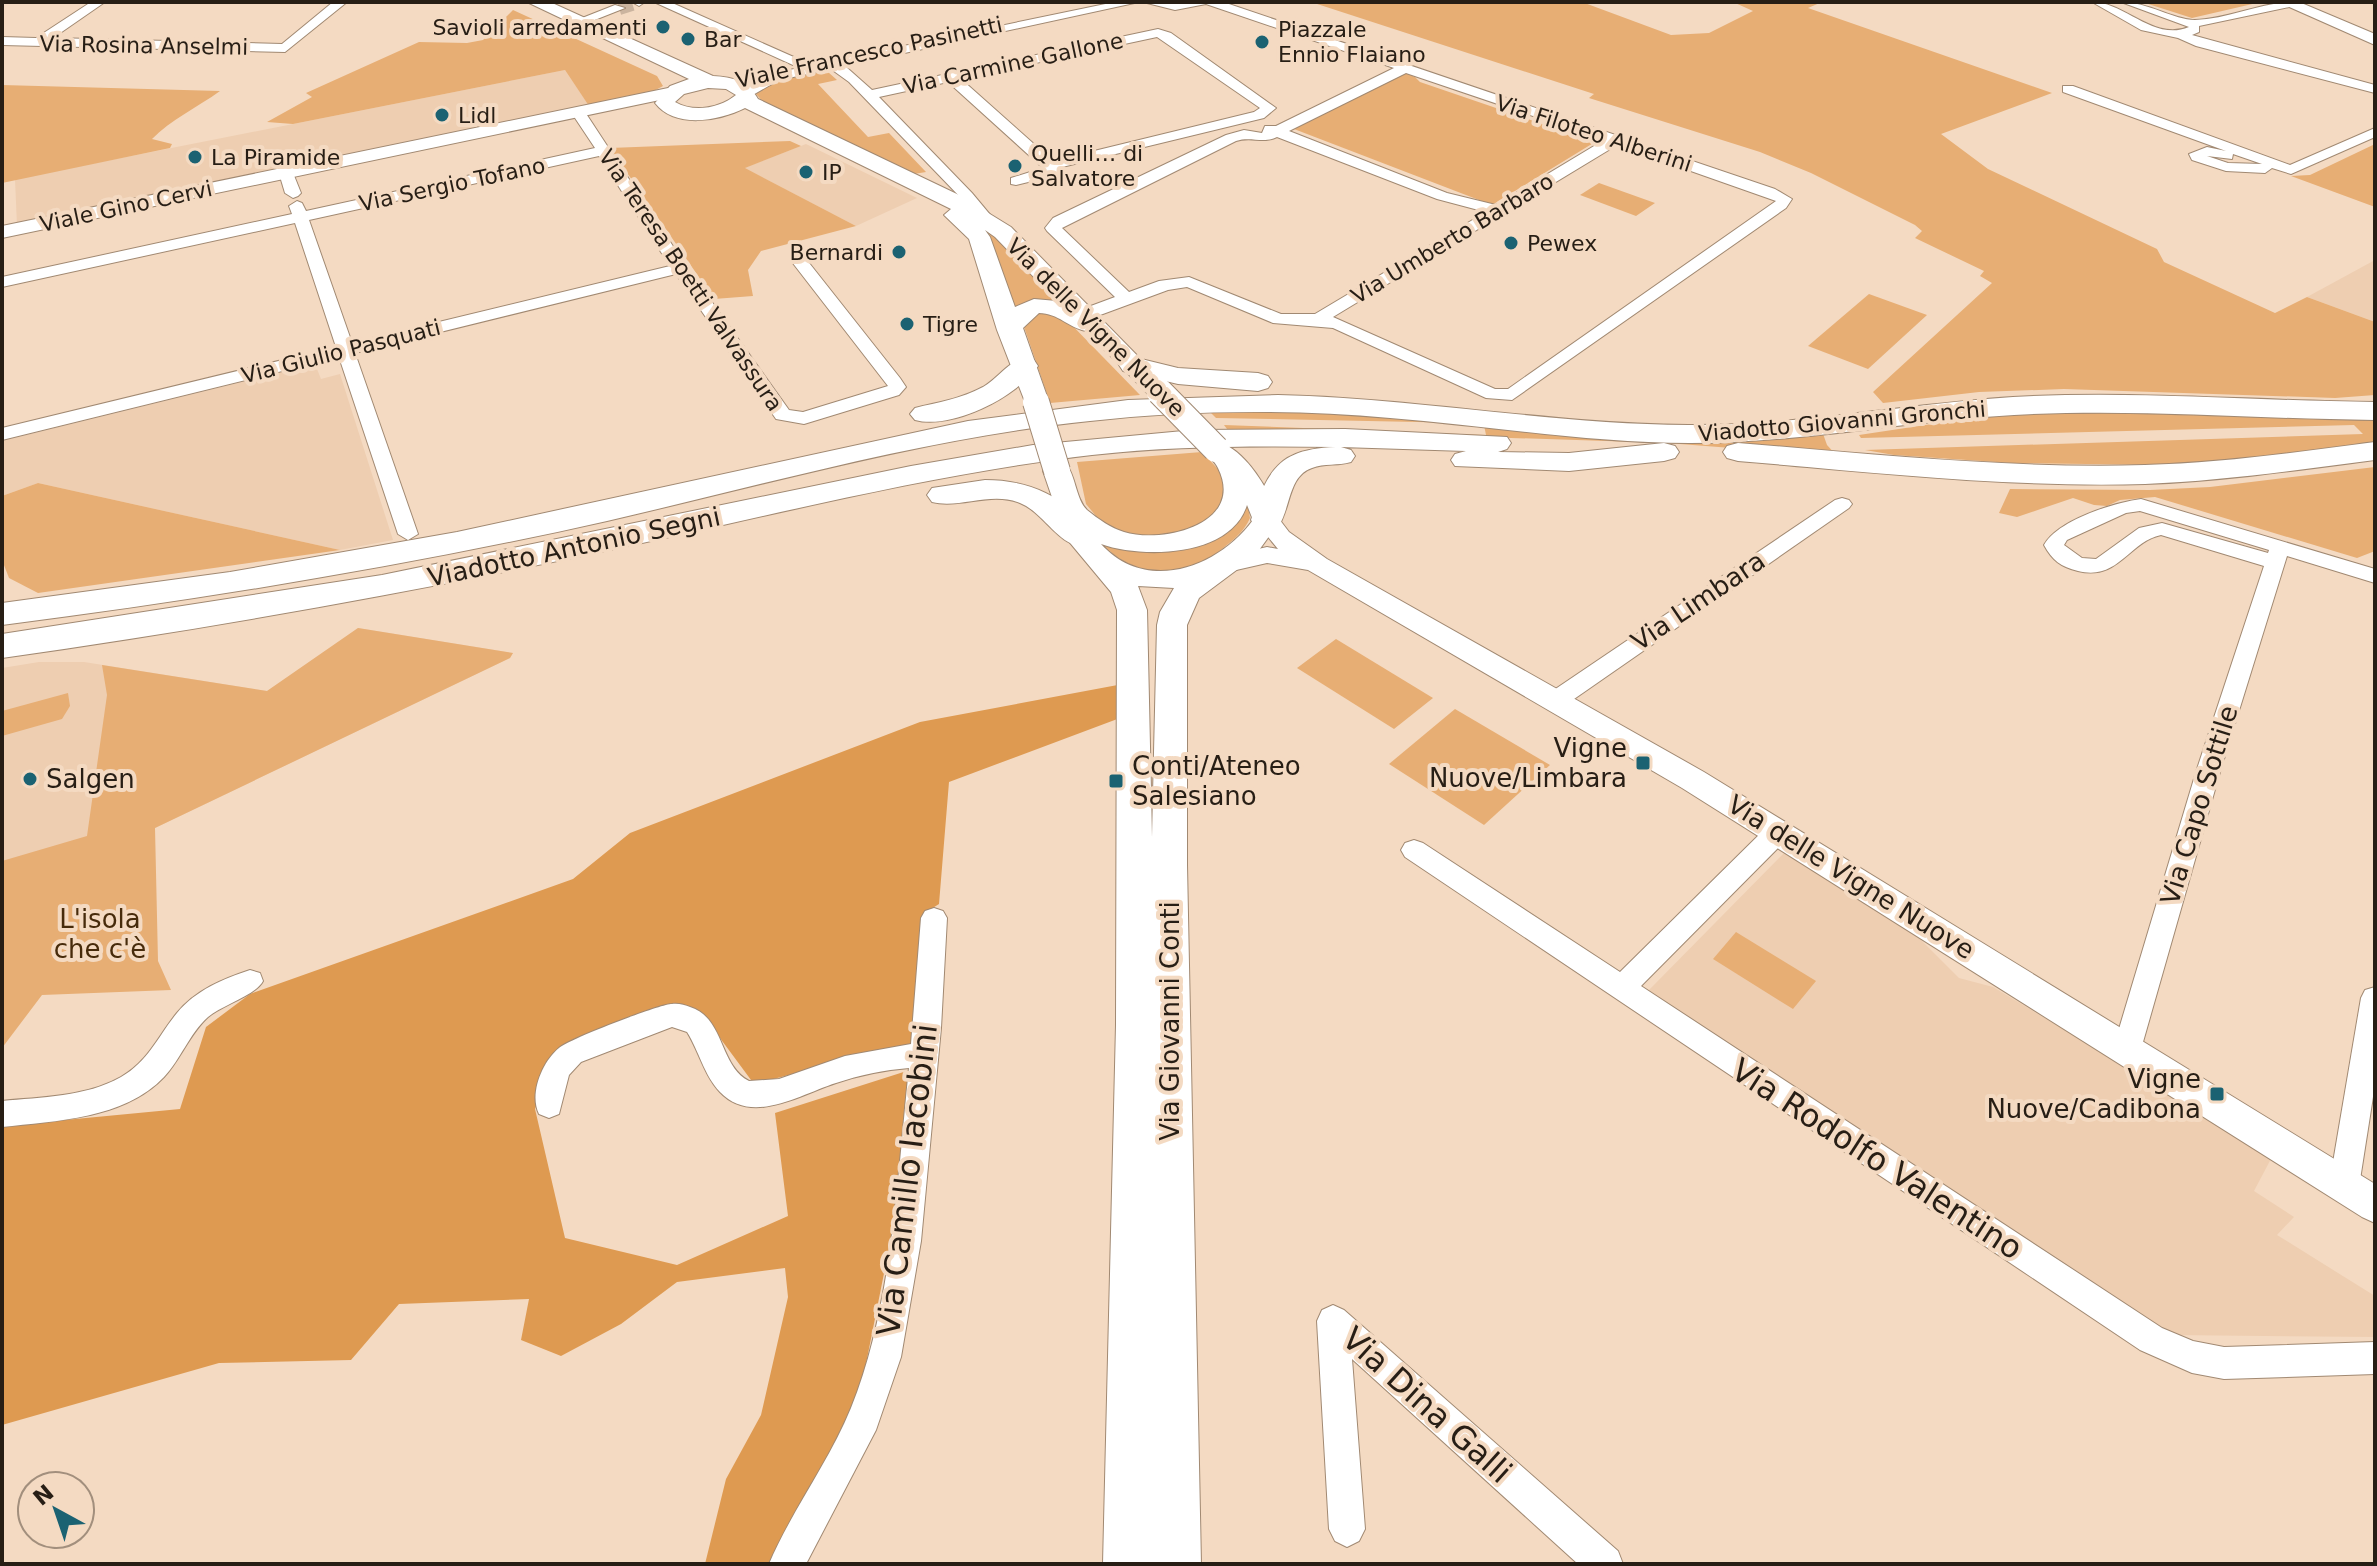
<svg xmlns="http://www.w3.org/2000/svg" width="2377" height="1566" viewBox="0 0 2377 1566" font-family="'DejaVu Sans',sans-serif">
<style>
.built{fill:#eeceb1}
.green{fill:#e7ae74}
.forest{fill:#de9a51}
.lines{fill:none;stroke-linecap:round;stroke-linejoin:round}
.minor-tunnel{stroke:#cbb49f;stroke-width:14;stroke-dasharray:14 7;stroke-linecap:butt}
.minor-casing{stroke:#a18972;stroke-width:2}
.tertiary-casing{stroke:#a18972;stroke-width:2}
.secondary-casing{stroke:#a18972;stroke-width:2}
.primary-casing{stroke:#a18972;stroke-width:2}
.minor{fill:#fff;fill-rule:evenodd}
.tertiary{fill:#fff;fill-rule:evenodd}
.secondary{fill:#fff;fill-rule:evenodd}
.primary{fill:#fff;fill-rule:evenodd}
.secondary-bridge-casing{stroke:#a18972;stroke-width:28;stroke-linecap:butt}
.secondary-bridge{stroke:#fff;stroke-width:26}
.poi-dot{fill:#1b6272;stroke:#f4dac2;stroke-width:3}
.labels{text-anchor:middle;stroke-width:8;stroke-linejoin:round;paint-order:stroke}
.far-poi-label{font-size:22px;fill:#271e15;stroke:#f4dac2;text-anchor:start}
.far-street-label{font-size:22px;fill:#271e15;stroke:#f4dac2}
.street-label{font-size:26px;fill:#271e15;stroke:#f4dac2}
.poi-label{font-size:26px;fill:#271e15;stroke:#f4dac2;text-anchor:end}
.park-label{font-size:26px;fill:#472b0b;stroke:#f4dac2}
.near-street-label{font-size:32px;fill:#271e15;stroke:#f4dac2}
</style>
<rect width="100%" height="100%" fill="#f4dac2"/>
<!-- built -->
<g class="built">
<polygon points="565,70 590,107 17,226 15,179"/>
<polygon points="806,144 917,198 856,226 744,168"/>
<polygon points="2375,260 2375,322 2307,297"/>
<polygon points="315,364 321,379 340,374 393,540 340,550 38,483 2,496 2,441"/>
<polygon points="358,628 513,653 510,658 155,828 155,854 2,861 2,668 39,662 84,662 267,691"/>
<polygon points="1785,852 1912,931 1959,978 1993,987 2273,1155 2254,1191 2294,1217 2277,1235 2375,1296 2375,1337 2171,1335 1648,991"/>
</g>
<!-- green -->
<g class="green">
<polygon points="1311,2 1582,2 1671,35 1709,33 1753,11 1733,2 1822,2 1808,8 2052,93 1941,134 1988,169 2157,249 2164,262 2275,313 2307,297 2375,322 2375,395 2335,398 2064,389 1979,392 1883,403 1873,392 1992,283 1980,276 1984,271 1915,238 1922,231 1915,225 1811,173 1760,152 1589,98 1594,94"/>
<polygon points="2142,2 2261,2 2192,18"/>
<polygon points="513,10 657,76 663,86 652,92 589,106 565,70 293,124 267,122 312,97 306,93 419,42 467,43 483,40"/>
<polygon points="822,71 828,72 837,80 818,84 868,137 889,133 926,172 914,174 764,103 756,94 757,91 778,81"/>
<polygon points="1406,73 1415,77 1420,82 1595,142 1492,205 1294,129"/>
<path d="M2 85 220 91C198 107 170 120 152 139L172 144 170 148 2 183Z"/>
<polygon points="790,141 801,146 745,168 856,226 761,251 748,270 753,296 714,299 610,148"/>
<polygon points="2375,144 2375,207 2291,176 2310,175"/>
<polygon points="1599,183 1655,203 1636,216 1580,195"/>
<polygon points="982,225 1066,302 1044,300 1011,312"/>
<polygon points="1869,294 1927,315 1868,369 1808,346"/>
<polygon points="1036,311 1063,316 1140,395 1050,403 1023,324"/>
<polygon points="1231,409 1822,431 1827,445 1837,456 1667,443 1297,431 1230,433 1224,425 1486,435 1484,425 1466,423 1216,418 1208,410"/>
<polygon points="2076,410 2375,417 2375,445 2251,462 2161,465 2011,463 1894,455 1865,450 2363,434 2354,425 1861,438 1859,435 1972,418"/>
<polygon points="1202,452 1231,483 1213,521 1161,539 1118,531 1101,522 1086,504 1077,462"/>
<polygon points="2375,467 2375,551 2357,558 2155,497 2120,500 2107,506 2094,505 2073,498 2017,517 1999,513 2010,489 2150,490 2210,487"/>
<polygon points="38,483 340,550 38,593 9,578 2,560 2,496"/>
<path d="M1246 494 1250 518C1244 532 1233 540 1221 550 1179 582 1132 580 1098 539L1164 549Z"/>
<polygon points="358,628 513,653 510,658 155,828 158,961 171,990 42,995 2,1048 2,861 87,836 107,695 102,665 267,691"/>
<polygon points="1336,639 1433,698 1394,729 1297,668"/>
<polygon points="68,693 70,706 62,719 2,736 2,711"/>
<polygon points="1455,709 1550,765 1484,825 1389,764"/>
<polygon points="1736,932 1816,981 1793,1009 1713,959"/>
</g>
<!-- forest -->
<polygon class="forest" points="1123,684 1120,718 949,782 939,904 931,909 915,1047 842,1061 754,1084 700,1011 590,1038 554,1059 535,1109 565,1238 677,1265 788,1216 775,1113 913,1069 899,1198 854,1424 774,1564 705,1564 726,1479 761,1415 788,1297 785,1268 677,1282 621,1324 561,1356 521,1340 529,1299 399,1304 351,1360 219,1363 2,1425 2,1126 180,1109 206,1027 250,994 573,879 630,833 920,722"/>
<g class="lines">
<!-- minor-tunnel -->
<polyline class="minor-tunnel" points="619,8 638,2"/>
<defs>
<g id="minor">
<polygon points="91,2 105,2 53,38 282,44 333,2 347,2 285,52 2,45 2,37 36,38"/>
<polygon points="632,2 645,2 639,6"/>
<polygon points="654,2 670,2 805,62 793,65"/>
<path d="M1115 2H1139L845 66 872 90 1158 29 1171 33 1276 108 1264 118 1058 168 1057 175 1016 185 1011 184V178L1043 168 948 82 879 97 972 193 997 223 989 228 983 226 962 199 849 82 831 69 779 80 751 96 739 93 770 74 823 63V58L836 60ZM1157 37 1260 108 1254 112 1053 161 961 79Z"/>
<path d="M1143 2H1223L1775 189 1792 199 1786 208 1512 400 1486 398 1333 328 1273 323 1187 287 1168 290 1092 318H1080L1078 314 1080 310 1115 297 1047 231 1045 228 1053 218 1226 135 1244 130 1262 133 1265 126H1276L1394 68 1206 4 1175 10ZM1406 73 1604 140 1496 205 1447 193 1289 131ZM1277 137 1437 199 1486 212 1315 314H1281L1189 277 1159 281 1129 292 1062 228 1236 141C1251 136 1263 144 1277 137ZM1617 145 1776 201 1508 389H1495L1333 317Z"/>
<path d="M2092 2C2125 2 2154 42 2189 27L2121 2C2148 2 2174 20 2195 20 2229 19 2261 2 2295 2L2294 6 2199 26V32L2192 35 2375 85V93L2196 46 2178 38 2141 30Z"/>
<polygon points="615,5 625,8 582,25 572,22"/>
<path d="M2063 86H2073L2290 165 2375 128V137L2291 174 2272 168 2265 173 2226 171 2192 160 2189 154 2207 147 2226 151 2063 92ZM2233 154 2262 164 2228 163 2207 156 2232 159Z"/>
<path d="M578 108 583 109 682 260 789 410 803 412 888 386 792 262 800 257 806 259 900 378 906 387 899 395 804 424 776 419 676 274 355 353 418 534 408 540 398 534 339 357 2 440V428L336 347 295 223 2 287V277L292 214 289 206 297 201 302 203 306 211 595 148 571 112ZM599 156 670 266 352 343 309 220Z"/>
<polygon points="286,169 293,173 301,193 298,196 293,198 285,193 279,173"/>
<polygon points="1842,498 1849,500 1852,504 1849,508 1564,706 1548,706 1545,700 1548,694 1835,500"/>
<path d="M2141 499 2375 569V583L2287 556 2220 772 2141 1049 2137 1057 2127 1061 2117 1057 2113 1049 2196 772 2264 566 2161 535C2128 542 2119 581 2078 571 2061 567 2052 560 2044 545 2058 520 2113 503 2141 499ZM2140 511 2269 550 2268 553 2162 523 2139 528 2096 559 2082 558 2064 545 2067 540 2126 513Z"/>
<polygon points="1778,823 1787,825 1790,832 1787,839 1641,986 2162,1328 2193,1341 2224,1347 2375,1342 2375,1374 2224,1379 2192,1373 2140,1350 1405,857 1401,850 1405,843 1414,840 1423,843 1620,972 1769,825"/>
<path d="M934 908 943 911 947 918 941 1028 921 1241 901 1357 876 1430 806 1564H769C792 1510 829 1462 851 1408 893 1304 897 1179 909 1068 884 1070 860 1075 836 1083 801 1094 752 1126 720 1092 704 1075 699 1051 687 1032L672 1027 581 1062 569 1075 559 1114 549 1118 539 1114C529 1094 542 1062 559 1048 567 1040 660 1004 672 1004 678 1003 685 1005 690 1007 725 1018 719 1066 749 1081L779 1079 845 1056 911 1044 921 918 925 911Z"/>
<path d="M250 970 260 973 263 981C256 995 222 1005 208 1017 189 1034 181 1059 164 1077 124 1119 56 1121 2 1127V1101C41 1097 86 1097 121 1077 149 1061 158 1036 177 1013 196 990 223 979 250 970Z"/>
<polygon points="2375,987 2375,1084 2359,1186 2355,1196 2344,1200 2333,1196 2329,1186 2361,998 2365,990"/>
<polygon points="1333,1305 1344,1310 1618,1551 1623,1564 1578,1564 1352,1359 1365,1529 1359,1541 1347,1547 1335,1541 1329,1529 1317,1321 1322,1310"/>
</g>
<g id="tertiary">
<polygon points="2278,2 2299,2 2375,34 2375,45"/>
<polygon points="673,87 679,88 682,92 679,96 2,238 2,226"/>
<polygon points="1267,512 1276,515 1289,532 1327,559 1704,772 2375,1184 2375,1223 2362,1217 1682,788 1308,570 1267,563 1223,573 1214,571 1210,565 1214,559 1267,547 1278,549 1254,520 1258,515"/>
</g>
<g id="secondary">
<path d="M527 2H550L713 76C733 77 748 81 758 99L959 195 1011 227 1173 392 1169 397H1151L1086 331C1069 328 1058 313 1039 313L1023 328 1049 402 1045 407H1027L997 330 969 239 944 215 951 209 745 108C719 121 675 129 655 103L670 86 689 79ZM708 88 726 89 736 95C720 108 694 113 675 102L684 94ZM985 230 995 237 1057 301 1034 299 1015 307 990 237Z"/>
<path d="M1216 441C1247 449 1270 493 1281 520L1254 557 1199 598 1187 625V865L1201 1564H1103L1116 1025 1117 610 1111 592 1066 538 1043 471 1047 465 1057 463 1067 465C1076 478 1076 499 1087 510 1098 519 1111 528 1124 532 1163 544 1246 524 1218 468 1215 461 1207 456 1203 449L1206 443ZM1247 505 1253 520C1218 568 1146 594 1101 544 1143 559 1231 557 1247 505ZM1138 586 1174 588 1160 612 1157 625 1152 837 1147 610Z"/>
</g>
<g id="primary">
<polygon points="1133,357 1178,368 1258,373 1268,376 1272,382 1268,388 1258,391 1178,384 1123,371 1119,365 1123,359"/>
<path d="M1024 358 1034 360 1038 366C1017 397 952 430 915 420L910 414 915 408C938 402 961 399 983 387 998 378 1008 362 1024 358Z"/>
<path d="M1278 395C1415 398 1551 424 1688 425 1797 426 1904 404 2013 397 2133 390 2254 401 2375 402V420C2255 419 2134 408 2014 415 1906 421 1799 443 1690 443 1590 443 1490 426 1390 418 1291 409 1189 410 1090 421 926 438 767 484 607 521 407 566 205 599 2 625V603L230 572 457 532 968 421 1128 400Z"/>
<path d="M1345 429 1507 437 1511 443 1507 449 1498 452 1569 453 1664 443 1675 446 1679 452 1675 458 1664 461 1569 471 1455 466 1451 460 1455 454 1466 451 1341 447 1351 450 1355 456 1351 462C1338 466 1324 463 1312 468 1288 476 1291 508 1278 527L1267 530 1256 527 1251 520C1268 469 1279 449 1336 447 1255 446 1173 446 1092 455 923 475 758 519 591 554 396 595 200 630 2 658V634L382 575 911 466 1033 445 1194 430Z"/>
<path d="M2375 442V460C2299 470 2222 481 2145 484 2009 488 1873 472 1738 461L1727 458 1723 452 1727 446 1738 443C1873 454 2009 469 2145 465 2222 463 2299 452 2375 442Z"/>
<path d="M985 480C1032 480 1069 498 1096 538L1091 545C1061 553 1047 514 1020 503 991 491 960 509 932 502L927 495 932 488Z"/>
</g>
</defs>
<!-- minor casing -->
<use href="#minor" class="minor-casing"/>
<!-- tertiary casing -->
<use href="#tertiary" class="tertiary-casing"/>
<!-- secondary casing -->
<use href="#secondary" class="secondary-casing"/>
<!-- primary casing -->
<use href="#primary" class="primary-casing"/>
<!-- minor -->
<use href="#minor" class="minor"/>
<!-- tertiary -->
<use href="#tertiary" class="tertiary"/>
<!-- secondary -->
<use href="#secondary" class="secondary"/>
<!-- primary -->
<use href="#primary" class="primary"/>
<defs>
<g id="secondary-bridge">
<polyline points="1160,392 1216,449"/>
<polyline points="1036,402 1057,471"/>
</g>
</defs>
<!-- secondary-bridge casing -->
<use href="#secondary-bridge" class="secondary-bridge-casing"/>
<!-- secondary-bridge -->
<use href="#secondary-bridge" class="secondary-bridge"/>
</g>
<!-- markers -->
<g class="poi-dot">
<circle cx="663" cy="27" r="8"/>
<circle cx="688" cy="39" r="8"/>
<circle cx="1262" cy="42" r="8"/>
<circle cx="442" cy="115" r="8"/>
<circle cx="195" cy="157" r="8"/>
<circle cx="1015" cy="166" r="8"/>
<circle cx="806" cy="172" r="8"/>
<circle cx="1511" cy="243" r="8"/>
<circle cx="899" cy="252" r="8"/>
<circle cx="907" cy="324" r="8"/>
<rect x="1635" y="755" width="16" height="16" rx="4"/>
<circle cx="30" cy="779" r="8"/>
<rect x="1108" y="773" width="16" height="16" rx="4"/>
<rect x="2209" y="1086" width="16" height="16" rx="4"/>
</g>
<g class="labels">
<!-- far-poi labels -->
<g class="far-poi-label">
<text x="647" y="35" text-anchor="end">Savioli arredamenti</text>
<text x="1278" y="37">Piazzale<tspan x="1278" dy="25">Ennio Flaiano</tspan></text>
<text x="704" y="47">Bar</text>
<text x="458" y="123">Lidl</text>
<text x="1031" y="161">Quelli… di<tspan x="1031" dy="25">Salvatore</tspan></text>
<text x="211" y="165">La Piramide</text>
<text x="822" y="180">IP</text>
<text x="1527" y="251">Pewex</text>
<text x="883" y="260" text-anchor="end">Bernardi</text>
<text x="923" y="332">Tigre</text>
</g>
<!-- far-street labels -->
<g class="far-street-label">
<text transform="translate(144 45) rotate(1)" y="8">Via Rosina Anselmi</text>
<text transform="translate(869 52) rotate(-12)" y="8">Viale Francesco Pasinetti</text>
<text transform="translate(1013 63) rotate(-12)" y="8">Via Carmine Gallone</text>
<text transform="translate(1594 133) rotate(18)" y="8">Via Filoteo Alberini</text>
<text transform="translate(452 184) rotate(-12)" y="8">Via Sergio Tofano</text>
<text transform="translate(126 206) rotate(-12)" y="8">Viale Gino Cervi</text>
<text transform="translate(1452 238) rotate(-31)" y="8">Via Umberto Barbaro</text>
<text transform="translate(691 280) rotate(56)" y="8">Via Teresa Boetti Valvassura</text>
<text transform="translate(1096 327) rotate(45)" y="8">Via delle Vigne Nuove</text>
<text transform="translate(341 351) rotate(-14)" y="8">Via Giulio Pasquati</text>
<text transform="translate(1842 421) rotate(-5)" y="8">Viadotto Giovanni Gronchi</text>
</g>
<!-- street labels -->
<g class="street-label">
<text transform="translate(574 547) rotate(-12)" y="9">Viadotto Antonio Segni</text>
<text transform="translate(1698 601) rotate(-34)" y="9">Via Limbara</text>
<text transform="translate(2199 805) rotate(-73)" y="9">Via Capo Sottile</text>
<text transform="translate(1851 877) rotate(32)" y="9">Via delle Vigne Nuove</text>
<text transform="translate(1170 1021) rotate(-90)" y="9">Via Giovanni Conti</text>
</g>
<!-- poi labels -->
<g class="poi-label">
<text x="1627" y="757">Vigne<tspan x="1627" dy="30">Nuove/Limbara</tspan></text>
<text x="1132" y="775" text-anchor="start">Conti/Ateneo<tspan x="1132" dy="30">Salesiano</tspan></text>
<text x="46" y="788" text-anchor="start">Salgen</text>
<text x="2201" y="1088">Vigne<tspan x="2201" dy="30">Nuove/Cadibona</tspan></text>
</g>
<!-- park labels -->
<g class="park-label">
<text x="100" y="928">L'isola<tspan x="100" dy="30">che c'è</tspan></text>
</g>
<!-- near-street labels -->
<g class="near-street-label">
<text transform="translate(1877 1159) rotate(33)" y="11">Via Rodolfo Valentino</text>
<text transform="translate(907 1180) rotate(-83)" y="11">Via Camillo Iacobini</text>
<text transform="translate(1427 1405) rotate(42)" y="11">Via Dina Galli</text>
</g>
</g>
<!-- border -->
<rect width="2377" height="1566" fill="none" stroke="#271e15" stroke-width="8"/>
<!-- north arrow -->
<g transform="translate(56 1510) rotate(320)"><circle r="38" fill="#f4dac2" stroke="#a28f7d" stroke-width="2"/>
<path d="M0-6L14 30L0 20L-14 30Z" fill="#1b6272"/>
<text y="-12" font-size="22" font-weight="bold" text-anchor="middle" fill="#271e15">N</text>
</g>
</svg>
